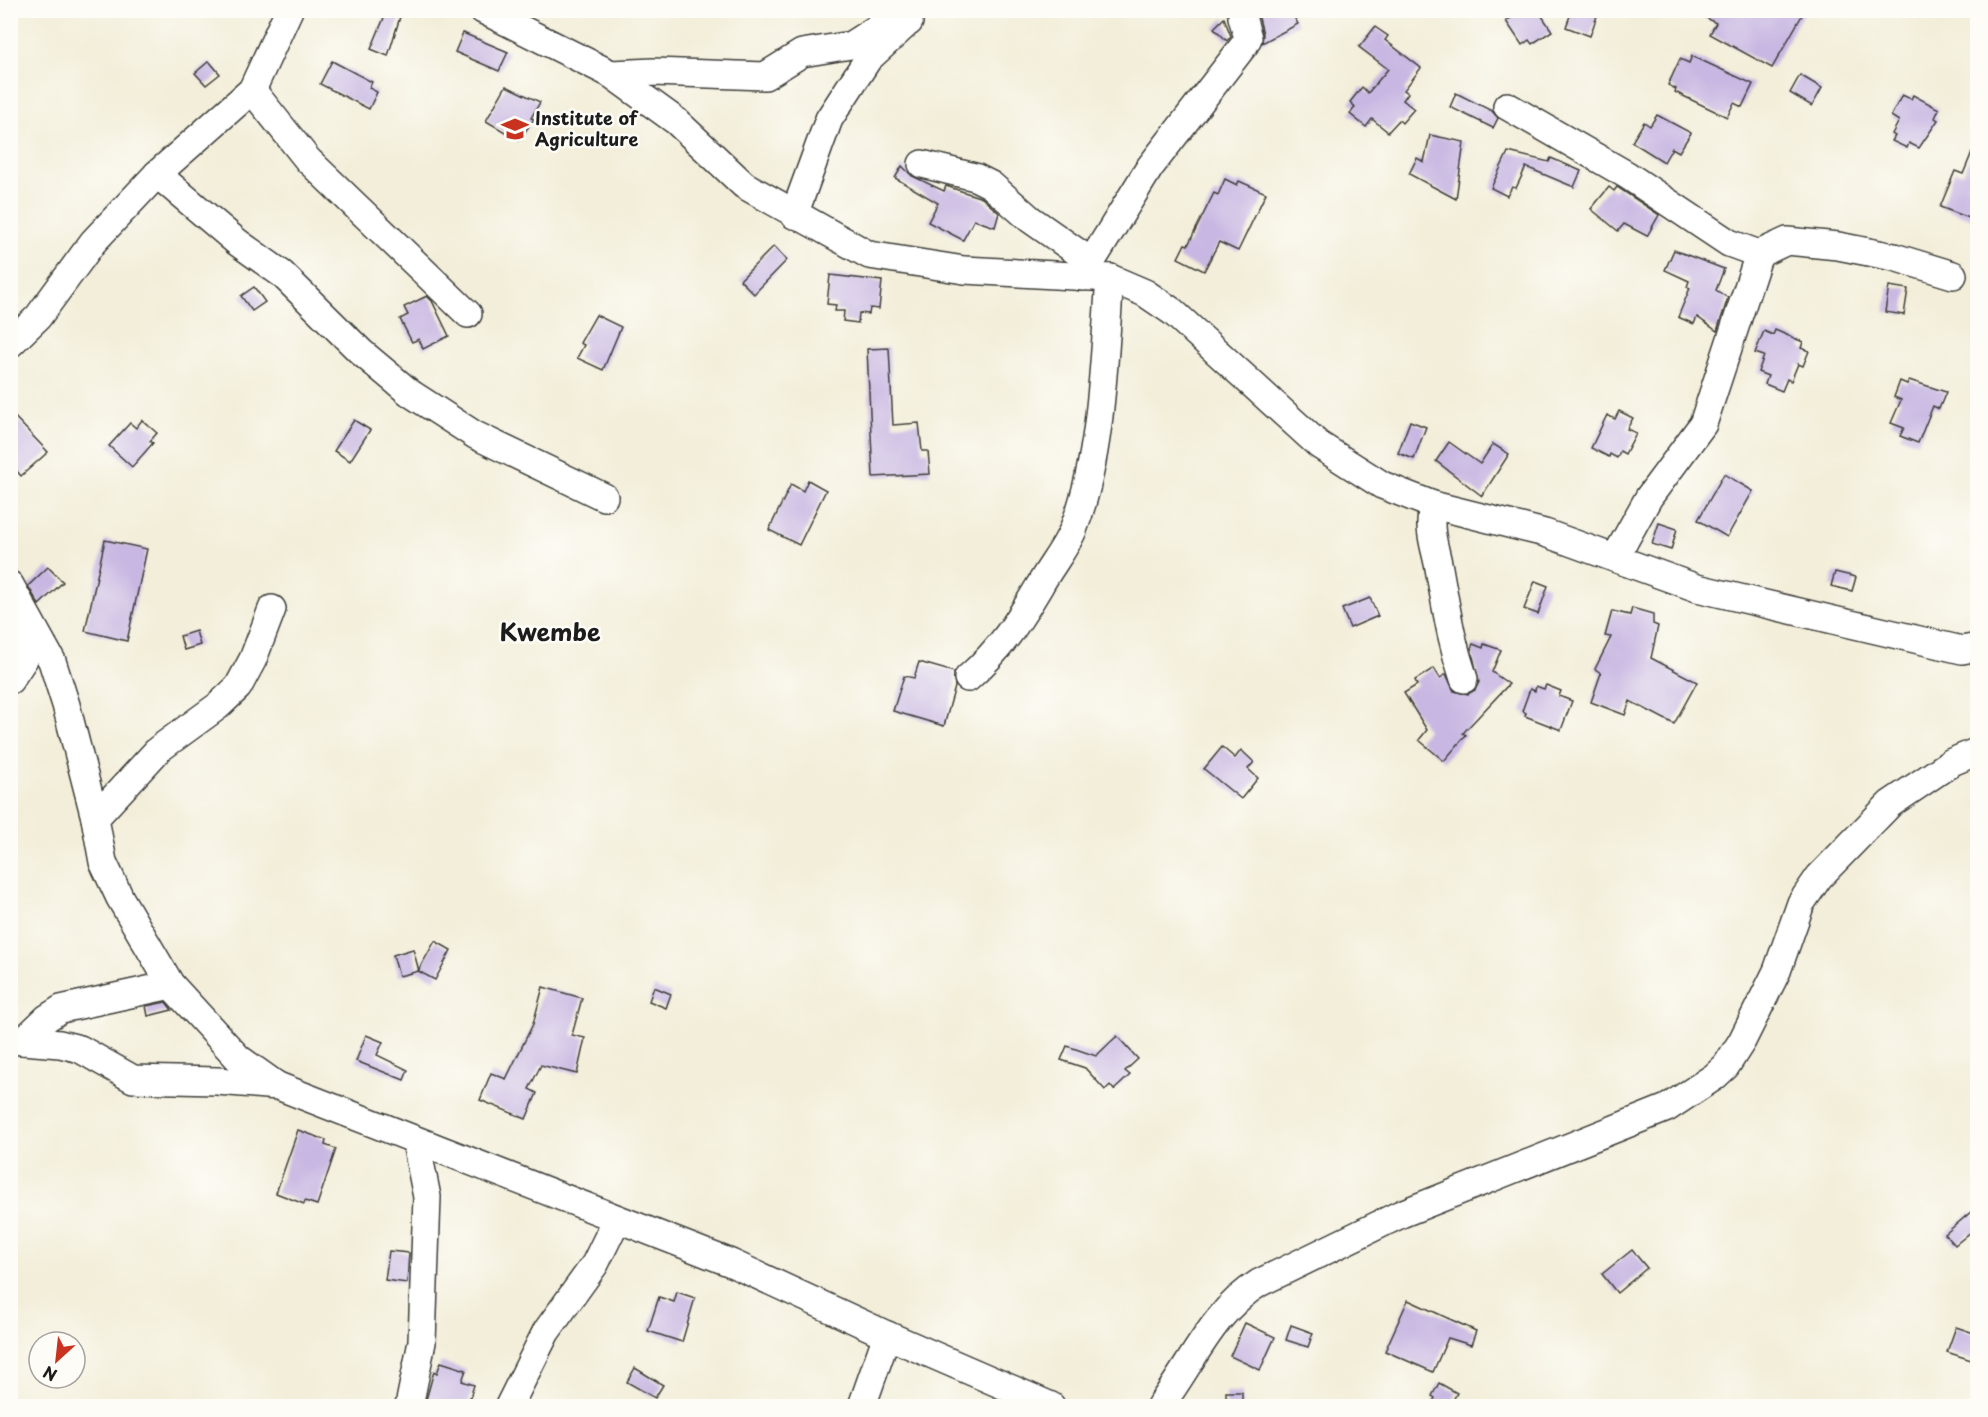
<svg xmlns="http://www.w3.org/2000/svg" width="1988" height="1417" viewBox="0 0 1988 1417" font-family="'Playpen Sans',sans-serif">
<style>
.building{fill:#c8b7e2}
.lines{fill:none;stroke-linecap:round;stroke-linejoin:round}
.minor-casing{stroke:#3c3c38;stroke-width:30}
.minor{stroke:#fff;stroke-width:27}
.labels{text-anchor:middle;stroke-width:5;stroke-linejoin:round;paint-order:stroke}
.poi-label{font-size:18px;font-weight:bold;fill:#1c1c1c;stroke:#fdfcf7;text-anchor:start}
.district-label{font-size:24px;font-weight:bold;fill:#1c1c1c;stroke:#fdfcf7}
</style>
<rect width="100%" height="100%" fill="#fdfcf7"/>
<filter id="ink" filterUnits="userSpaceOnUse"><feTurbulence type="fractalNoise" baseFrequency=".0167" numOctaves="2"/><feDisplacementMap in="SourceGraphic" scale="12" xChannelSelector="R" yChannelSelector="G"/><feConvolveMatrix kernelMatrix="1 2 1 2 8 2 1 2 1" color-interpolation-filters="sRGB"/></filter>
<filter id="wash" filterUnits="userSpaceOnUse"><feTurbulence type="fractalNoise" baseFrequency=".008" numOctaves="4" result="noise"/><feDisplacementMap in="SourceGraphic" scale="24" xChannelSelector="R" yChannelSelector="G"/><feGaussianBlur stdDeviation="1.35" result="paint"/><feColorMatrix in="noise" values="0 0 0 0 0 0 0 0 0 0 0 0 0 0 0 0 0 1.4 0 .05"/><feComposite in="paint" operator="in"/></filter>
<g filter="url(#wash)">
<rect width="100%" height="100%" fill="#f3eed9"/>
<g id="blocks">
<!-- building -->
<g class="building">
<polygon points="1260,10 1290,10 1298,24 1262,43 1263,34 1259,18"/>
<polygon points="1523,10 1538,10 1552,31 1532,44 1529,40 1522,45 1506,21"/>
<polygon points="1572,10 1583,10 1597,16 1590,36 1566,27"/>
<polygon points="1692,10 1805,10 1772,68 1710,34 1716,23"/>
<polygon points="386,13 400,17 388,56 371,49"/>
<polygon points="1224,18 1231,36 1227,41 1214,28"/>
<polygon points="1375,27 1388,36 1385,40 1421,68 1404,90 1408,93 1403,100 1414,109 1402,123 1399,120 1388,132 1372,119 1366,127 1350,114 1355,107 1350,102 1362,87 1368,93 1388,69 1359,47"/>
<polygon points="463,33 508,52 499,71 455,52"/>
<polygon points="1692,56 1753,84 1742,107 1734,103 1727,117 1675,92 1676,89 1668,85 1680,59 1689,63"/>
<polygon points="209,61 220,74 206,85 195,73"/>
<polygon points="332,61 372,82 369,88 377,92 369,109 320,84"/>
<polygon points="1800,75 1822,88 1812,106 1790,93"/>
<polygon points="506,86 540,102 531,118 534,119 519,140 486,121"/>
<polygon points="1456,93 1492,111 1498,118 1493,128 1450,107"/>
<polygon points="1902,95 1911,99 1913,95 1939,109 1935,118 1938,120 1919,148 1909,143 1907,148 1892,141 1895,136 1892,134 1899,121 1891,116"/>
<polygon points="1657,115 1691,133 1679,152 1672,148 1664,162 1632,142 1644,122 1650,126"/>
<polygon points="1430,135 1464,142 1456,199 1409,174 1417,158 1424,162"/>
<polygon points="1977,140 1977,215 1974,214 1972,219 1940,207 1955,171 1963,174"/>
<polygon points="1508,152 1549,162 1551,158 1581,171 1574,187 1526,167 1516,188 1512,187 1507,196 1491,188"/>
<polygon points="902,166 912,176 944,191 946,186 982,198 999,213 995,227 974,220 963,240 928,222 938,203 895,178"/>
<polygon points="1225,179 1237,185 1239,181 1266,193 1238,251 1219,242 1204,271 1178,258 1185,244 1188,245 1214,193 1218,195"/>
<polygon points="1609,187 1614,191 1617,187 1659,215 1647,236 1624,224 1618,231 1591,209"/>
<polygon points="774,246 787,260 754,294 740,280"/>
<polygon points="1674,250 1724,269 1716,290 1728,298 1717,331 1697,317 1694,324 1678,317 1690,288 1687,287 1689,281 1665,270"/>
<polygon points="830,275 882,281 879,309 870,308 869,314 859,313 858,323 843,321 844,311 835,311 836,305 827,304"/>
<polygon points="1889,286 1908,289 1904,315 1885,312"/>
<polygon points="254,287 265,302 252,311 241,296"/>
<polygon points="427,296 432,301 449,336 423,349 419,339 412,342 400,319 408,315 404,307"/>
<polygon points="596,315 621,327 603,370 577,358 584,345 580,343"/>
<polygon points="1775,330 1803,342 1801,348 1809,351 1803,366 1798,364 1791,381 1787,379 1782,391 1765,384 1768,376 1758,372 1764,356 1755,353 1764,331 1773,335"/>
<polygon points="889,348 893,425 919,423 922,451 928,451 930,474 873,477 867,349"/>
<polygon points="1909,380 1946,392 1939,409 1933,406 1918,443 1900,436 1904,428 1891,423 1901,400 1894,397 1900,381 1907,384"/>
<polygon points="1619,411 1633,418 1627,429 1636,433 1625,454 1620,451 1617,458 1610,454 1609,457 1591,448 1607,415 1615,419"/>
<polygon points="10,412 48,452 21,476 10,463"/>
<polygon points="142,420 157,433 150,441 153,443 132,467 109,446 130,423 136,428"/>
<polygon points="354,420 370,430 350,461 334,451"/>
<polygon points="1410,421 1426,427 1414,459 1398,453"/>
<polygon points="1449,442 1480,464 1493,444 1509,454 1482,496 1436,461"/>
<polygon points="1724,474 1753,491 1727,537 1698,520"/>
<polygon points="808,480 826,490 799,545 769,530 791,484 803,491"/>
<polygon points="1659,523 1677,529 1671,550 1652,544"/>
<polygon points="105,540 147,549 127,641 85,631"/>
<polygon points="48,567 63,582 39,605 28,586"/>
<polygon points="1835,572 1856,577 1852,591 1831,586"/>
<polygon points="1535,581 1548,586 1538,614 1524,609"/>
<polygon points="1370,598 1378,616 1350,628 1342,609"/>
<polygon points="1632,608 1653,614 1653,624 1658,626 1651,658 1697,682 1674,724 1630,701 1625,715 1591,702 1601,673 1595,669 1611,637 1605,636 1612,611 1630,615"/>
<polygon points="196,631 200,645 184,650 180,636"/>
<polygon points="1473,644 1483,648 1484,644 1501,650 1492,672 1509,684 1463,733 1466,735 1444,761 1419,740 1427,730 1404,693 1417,685 1415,680 1434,668 1440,678 1446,674 1454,691 1468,694 1475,690 1479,682 1471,648"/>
<polygon points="919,662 954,672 955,687 944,726 893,711 904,676 914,678"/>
<polygon points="1546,685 1561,691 1559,696 1572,701 1561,730 1525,716 1526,713 1522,711 1530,689 1535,691 1536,686 1544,689"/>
<polygon points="1222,747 1235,758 1241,750 1254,762 1248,769 1258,778 1241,799 1204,769"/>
<polygon points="435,941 451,950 435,980 418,971"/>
<polygon points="413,949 419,971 399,976 393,955"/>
<polygon points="543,987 582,998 572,1035 585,1038 577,1074 541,1065 529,1089 537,1093 526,1119 480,1100 491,1073 506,1079 533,1024"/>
<polygon points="654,987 671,994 666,1008 649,1001"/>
<polygon points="166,1002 172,1010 148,1016 146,1006"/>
<polygon points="366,1035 383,1042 377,1055 408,1070 404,1080 356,1061"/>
<polygon points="1117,1036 1138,1059 1125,1071 1130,1075 1114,1090 1110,1085 1105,1090 1085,1068 1061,1060 1067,1046 1096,1056"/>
<polygon points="298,1130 326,1140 325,1145 336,1149 317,1205 305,1201 304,1204 276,1193"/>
<polygon points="1972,1211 1977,1221 1977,1238 1971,1232 1955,1245 1945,1234"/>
<polygon points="1632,1250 1647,1268 1617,1293 1602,1274"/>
<polygon points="389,1251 409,1253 407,1283 385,1280"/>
<polygon points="677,1292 695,1298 682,1342 648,1331 659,1297 674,1302"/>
<polygon points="1408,1300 1476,1331 1471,1345 1448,1338 1433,1372 1385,1351"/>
<polygon points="1245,1323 1275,1337 1260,1370 1230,1356"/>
<polygon points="1291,1325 1313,1333 1308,1347 1286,1340"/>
<polygon points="1956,1327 1977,1334 1977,1362 1947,1352"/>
<polygon points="441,1362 466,1370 462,1381 474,1385 467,1407 446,1407 426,1400 434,1371 437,1373"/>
<polygon points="635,1368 663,1385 655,1398 627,1382"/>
<polygon points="1439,1383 1457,1393 1449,1407 1430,1407 1435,1398 1432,1396"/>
<rect x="1226" y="1392" width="16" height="15"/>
</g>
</g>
</g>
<g filter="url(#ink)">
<use href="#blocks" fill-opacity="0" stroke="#3c3c38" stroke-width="1.5"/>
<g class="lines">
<defs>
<g id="minor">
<polyline points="483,10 611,74 676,121 744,185 869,255 964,270 1110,278 1145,293 1173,312 1319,445 1382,485 1433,505 1545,533 1697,588 1962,650 1978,647"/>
<polyline points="611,74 653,72 765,76 802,53 851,45 892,19 909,22"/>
<polyline points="252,90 308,160 468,314"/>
<polyline points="1507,106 1627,175 1729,243 1759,254 1787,241 1838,246 1894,257 1953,275"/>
<polyline points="922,164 975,177 991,185 1030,219 1090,261"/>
<polyline points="157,174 237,242 282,274 361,352 410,393 475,435 604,497"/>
<polyline points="794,215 829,119 868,59 905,25"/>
<polyline points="1082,277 1150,167 1245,44 1248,38 1242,17 1245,10"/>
<polyline points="10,344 38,317 93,242 157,174 252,90 289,10"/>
<path d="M1433 505C1427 534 1436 547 1440 574 1447 612 1451 641 1464 679"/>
<polyline points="1615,558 1649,497 1703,424 1759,254"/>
<polyline points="10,585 52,661 66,705 95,818 103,862 120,898 171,985 238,1058 276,1085"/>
<path d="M968 678C1001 649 1018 622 1040 585 1050 567 1065 549 1073 530 1102 457 1104 357 1110 278"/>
<polyline points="10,680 24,659 19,614"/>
<polyline points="95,818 159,749 218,706 238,687 253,659 272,609"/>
<polyline points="10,1040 60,1044 80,1049 133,1079 217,1081 278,1086 731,1263 887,1335 1051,1406"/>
<polyline points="23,1041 47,1018 61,1009 171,985"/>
<polyline points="409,1406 422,1342 427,1197 416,1142"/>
<polyline points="509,1406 546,1332 595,1264 617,1219"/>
<polyline points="862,1406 887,1335"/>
<path d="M1160 1406C1192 1364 1212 1312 1259 1283L1401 1214 1667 1108 1714 1077 1726 1066 1742 1041 1777 971 1801 903 1819 877 1890 804 1952 762 1978 751"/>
</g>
</defs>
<!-- minor casing -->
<use href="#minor" class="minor-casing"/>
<!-- minor -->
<use href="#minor" class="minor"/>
</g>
</g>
<!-- icons -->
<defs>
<symbol id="university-bare" viewBox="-9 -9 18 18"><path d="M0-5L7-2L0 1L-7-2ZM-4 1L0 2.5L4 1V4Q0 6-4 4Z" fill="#c8321e" stroke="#fdfcf7" stroke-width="2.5" paint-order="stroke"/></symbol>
</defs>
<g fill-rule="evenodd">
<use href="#university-bare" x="496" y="110" width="38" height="38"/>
</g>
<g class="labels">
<!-- poi labels -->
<g class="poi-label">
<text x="535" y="125">Institute of<tspan x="535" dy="21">Agriculture</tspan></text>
</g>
<!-- district labels -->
<g class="district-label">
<text x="550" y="641">Kwembe</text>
</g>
</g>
<!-- margin -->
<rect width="1988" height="1417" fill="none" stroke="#fdfcf7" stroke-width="36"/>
<!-- north arrow -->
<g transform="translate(57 1360) rotate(207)"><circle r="28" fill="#fdfcf7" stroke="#a3a29f" stroke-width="1.5"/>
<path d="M0-4.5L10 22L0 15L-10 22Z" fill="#c8321e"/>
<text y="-9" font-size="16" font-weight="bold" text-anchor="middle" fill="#1c1c1c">N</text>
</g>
</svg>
